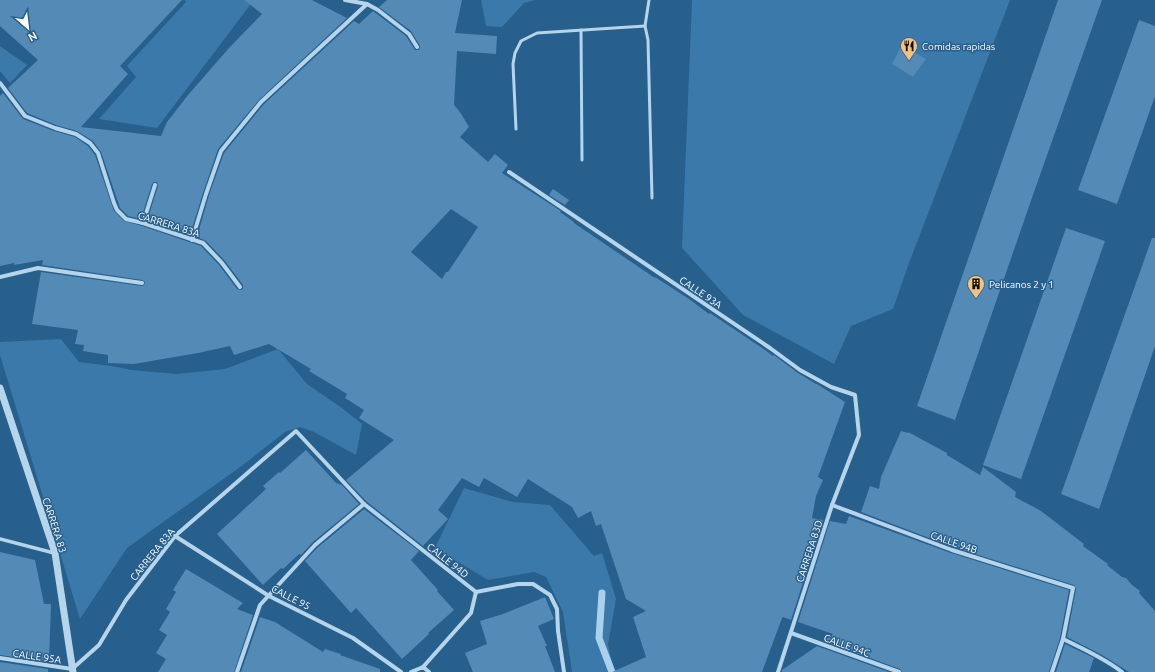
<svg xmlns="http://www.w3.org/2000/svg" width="1155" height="672" viewBox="0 0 1155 672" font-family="Ubuntu,sans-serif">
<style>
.green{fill:#3b79aa}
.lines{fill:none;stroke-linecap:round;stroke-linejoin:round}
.stream{stroke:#abd0eb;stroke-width:7}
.building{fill:#538ab6;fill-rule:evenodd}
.service{stroke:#b6d4ea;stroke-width:3}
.pedestrian{stroke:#b6d4ea;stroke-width:3.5}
.minor{stroke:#b6d4ea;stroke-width:4}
.tertiary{stroke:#b6d4ea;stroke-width:7}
.labels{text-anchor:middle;stroke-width:3;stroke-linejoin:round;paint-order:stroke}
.poi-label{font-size:10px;fill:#fff;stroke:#275f8d;text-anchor:start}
.street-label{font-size:10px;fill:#fff;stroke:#275f8d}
</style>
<rect width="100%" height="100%" fill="#275f8d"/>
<!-- green -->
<g class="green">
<polygon points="185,0 254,0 157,128 99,119 136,77 127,66 186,2"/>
<polygon points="481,0 536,0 524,3 502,27 486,26"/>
<polygon points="692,0 1010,0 909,263 893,309 851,326 834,364 743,315 682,248"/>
<polygon points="0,46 27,65 10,83 0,71"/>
<polygon points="61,339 79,362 112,366 132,370 177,374 225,369 278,349 307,384 342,408 362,424 356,455 314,432 300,427 285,432 243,465 127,548 80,619 0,355 0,342"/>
<polygon points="464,488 513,502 550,505 594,556 602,553 616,599 608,644 614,672 572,672 563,612 546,577 534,572 488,580 435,548"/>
</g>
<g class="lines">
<!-- stream -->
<polyline class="stream" points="602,593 599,638 612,672"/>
</g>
<!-- building -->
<g class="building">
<polygon points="0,0 182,0 120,66 128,74 81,127 161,136 167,122 188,95 229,48 262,14 244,0 312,0 347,18 259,100 218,149 203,193 190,235 147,221 158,186 157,182 154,182 152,184 141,219 128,216 120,208 101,152 93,141 77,131 56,125 27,113 8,88 38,60 0,26"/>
<path d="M387 0H462L455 33 497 36 496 54 457 51 454 105 460 112 469 127 460 137 488 162 495 154 508 165 502 173 561 211 560 212 574 222V223L655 278V277L689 299 709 314 710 313 765 350 773 356 774 355 798 373 816 384H817L845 402 818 477 823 480 816 496 812 518 823 520 791 620 783 617 782 618 762 672H612L646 657 633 617 646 611 626 599 601 524 596 526 591 511 578 518 572 507 528 479 517 497 484 478 479 487 462 478 438 510 448 519 423 546 366 501 346 480 394 440 359 418 364 410 345 398 347 394 309 371 311 369 269 344 234 355 230 346 198 353 134 364 108 363V355L83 351 84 345 75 344 78 330 32 324 41 272 142 286 144 285 145 282 142 280 42 265 43 260 14 265V263L0 266V96L3 93 23 119 54 131 75 137 88 146 95 155 114 211 124 221 142 226 201 246 219 265 237 289 241 290 243 289V285L225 261 206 241 197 237 209 195 224 153 264 104 354 21 359 24 373 11 406 36 415 50H419L420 46 411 31 379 7ZM451 209 478 227 448 272H446L442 279 411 252Z"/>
<polygon points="1058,0 1102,0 1034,192 955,420 917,406"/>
<polygon points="1139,20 1155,26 1155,96 1117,204 1078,190"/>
<polygon points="902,45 926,59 913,77 892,64"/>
<polygon points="553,189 569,200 565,205 549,195"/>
<polygon points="1066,228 1105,241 1021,479 983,465"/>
<polygon points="1152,238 1155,238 1155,346 1099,509 1061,494"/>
<polygon points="901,431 908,433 908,432 947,453 947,455 980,475 983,467 1016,492 1015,497 1041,511 1084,544 1083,546 1108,564 1107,565 1122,577 1126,578 1132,585 1140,591 1139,593 1155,611 1155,672 1129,672 1102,655 1067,637 1076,589 1074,585 953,547 861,512 870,486 879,489 881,477"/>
<polygon points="306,450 337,484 338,483 340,485 341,484 359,504 313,542 301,555 299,554 283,569 281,568 263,585 217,534 266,489 263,486 279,472 280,473"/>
<polygon points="364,509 419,551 411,560 438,590 437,591 454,610 428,633 429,634 402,659 356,608 351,613 305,561 317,548"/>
<polygon points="849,516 951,553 1069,590 1060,638 1049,672 902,672 900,669 824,641 833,634 798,622 830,521 846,524"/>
<polygon points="0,552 35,560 44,604 51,604 49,662 0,655"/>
<polygon points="186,569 243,603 237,609 253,615 234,672 158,672 166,659 156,653 167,635 159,630 170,612 166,609 176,592 173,590"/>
<polygon points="545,597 554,619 538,626 547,646 545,646 555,672 473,672 465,653 487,644 480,621 503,614"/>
<polygon points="260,617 275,622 323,652 325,649 341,654 340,655 380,669 380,672 241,672"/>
<polygon points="1065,644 1094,658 1089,672 1056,672"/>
<polygon points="817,646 889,672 782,672 782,670"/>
<polygon points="0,662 48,669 48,672 0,672"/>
</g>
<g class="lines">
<!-- service -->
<g class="service">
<polyline points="649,0 645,26 648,40 652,198"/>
<polyline points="581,30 582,160"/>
<polyline points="516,129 513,64 515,53 521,41 537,33 645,26"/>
</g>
<!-- pedestrian -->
<polyline class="pedestrian" points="0,539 54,553"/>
<!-- minor -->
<g class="minor">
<polyline points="345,0 367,4 378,10 409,34 417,47"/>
<polyline points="0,83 25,116 55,128 76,134 90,143 98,153 114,203 117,210 126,219 143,223 203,243 222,263 240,287"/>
<polyline points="509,172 770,348 800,370 831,387 855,395 859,435 832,505 778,672"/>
<polyline points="143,223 155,185"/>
<polyline points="192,240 206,194 221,151 261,102 367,4"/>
<polyline points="0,277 38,268 142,283"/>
<polyline points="832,505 952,550 1073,588 1063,639 1052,672"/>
<polyline points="175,536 269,596 353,638 401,672"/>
<polyline points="791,633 899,672"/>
<path d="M1063 639C1083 649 1104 658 1122 672"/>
<polyline points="0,658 72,669 99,645 126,600 175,536 296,431 364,504 476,592 518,584 533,584 550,595 557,609 558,631 564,672"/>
<polyline points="423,667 471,613 476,592"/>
<polyline points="237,672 260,605 315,545 364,504"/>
<polyline points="411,672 423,667 429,672"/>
</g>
<!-- tertiary -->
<polyline class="tertiary" points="0,388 55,553 73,672"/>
</g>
<!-- icons -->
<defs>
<symbol id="restaurant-pin" viewBox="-11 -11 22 30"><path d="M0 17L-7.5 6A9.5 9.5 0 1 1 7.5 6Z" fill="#f3c37b" stroke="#275f8d"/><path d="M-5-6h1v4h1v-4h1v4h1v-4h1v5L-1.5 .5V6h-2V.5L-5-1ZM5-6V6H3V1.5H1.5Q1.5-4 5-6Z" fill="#111"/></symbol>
<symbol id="building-pin" viewBox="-11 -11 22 30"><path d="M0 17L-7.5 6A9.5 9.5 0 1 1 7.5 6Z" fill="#f3c37b" stroke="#275f8d"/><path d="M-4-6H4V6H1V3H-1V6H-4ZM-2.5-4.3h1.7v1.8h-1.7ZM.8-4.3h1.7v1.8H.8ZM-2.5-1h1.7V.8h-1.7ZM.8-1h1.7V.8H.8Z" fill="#111"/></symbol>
</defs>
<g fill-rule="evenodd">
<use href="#restaurant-pin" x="899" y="36" width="20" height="27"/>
<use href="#building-pin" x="966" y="274" width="20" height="27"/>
</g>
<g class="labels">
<!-- poi labels -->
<g class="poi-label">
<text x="922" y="50">Comidas rapidas</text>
<text x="989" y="288">Pelicanos 2 y 1</text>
</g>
<!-- street labels -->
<g class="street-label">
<text transform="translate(169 224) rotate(17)" y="4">CARRERA 83A</text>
<text transform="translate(701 292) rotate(34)" y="4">CALLE 93A</text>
<text transform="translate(55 525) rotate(72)" y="4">CARRERA 83</text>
<text transform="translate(954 542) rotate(19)" y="4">CALLE 94B</text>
<text transform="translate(809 551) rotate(-72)" y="4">CARRERA 83D</text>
<text transform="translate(152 554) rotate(-51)" y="4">CARRERA 83A</text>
<text transform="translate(448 560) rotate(38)" y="4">CALLE 94D</text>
<text transform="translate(291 597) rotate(27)" y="4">CALLE 95</text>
<text transform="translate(847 645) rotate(20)" y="4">CALLE 94C</text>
<text transform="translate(37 656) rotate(8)" y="4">CALLE 95A</text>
</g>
</g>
<!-- north arrow -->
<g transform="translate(28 28) rotate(152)" stroke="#275f8d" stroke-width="3" paint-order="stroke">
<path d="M0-3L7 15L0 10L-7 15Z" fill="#ffffff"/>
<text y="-6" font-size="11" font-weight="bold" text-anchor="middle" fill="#ffffff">N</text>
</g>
</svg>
